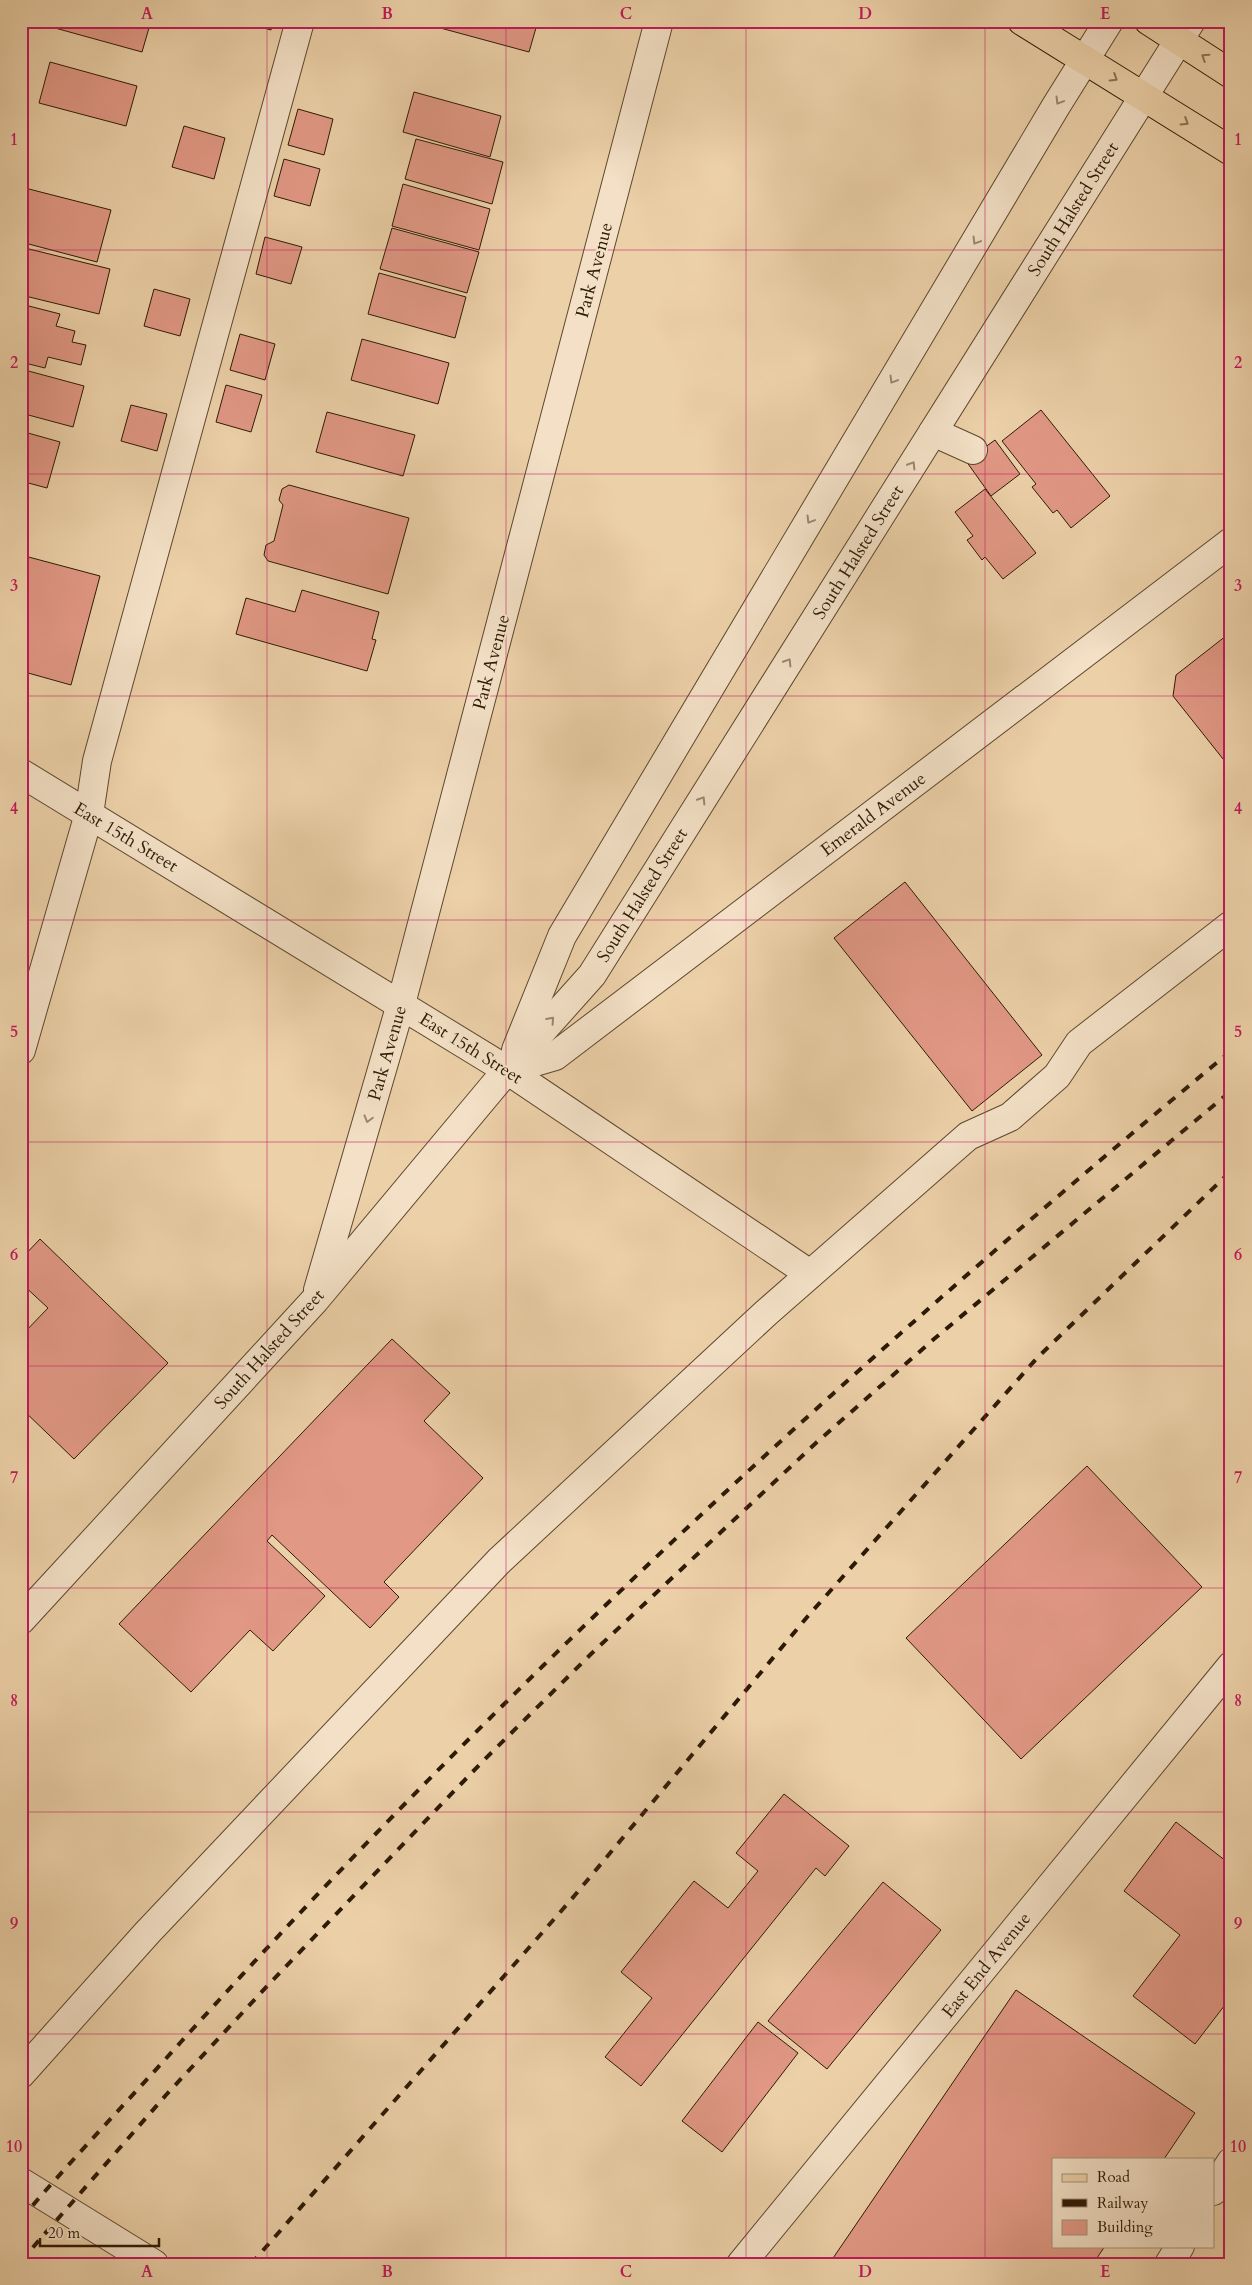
<svg xmlns="http://www.w3.org/2000/svg" width="1252" height="2285" viewBox="0 0 1252 2285" font-family="Cardo,serif">
<style>
.building{fill:#e19885;stroke:#2d1a06}
.lines{fill:none;stroke-linecap:round;stroke-linejoin:round}
.minor-casing{stroke:#5d482e;stroke-width:30}
.major-casing{stroke:#2d1a06;stroke-width:30}
.minor{stroke:#f3e0c6;stroke-width:28}
.major{stroke:#ecd0a8;stroke-width:28}
.rail{stroke:#2d1a06;stroke-width:4;stroke-dasharray:9 9;stroke-linecap:butt}
.oneway{stroke:#8c7557}
.oneway2{stroke:#9a8770}
.grid{fill:none;stroke:#c2185b;stroke-width:1;stroke-opacity:0.55}
.labels{text-anchor:middle;stroke-width:4;stroke-linejoin:round;paint-order:stroke}
.street-label{font-size:18px;fill:#2d1a06;stroke:#f3e0c6}
.neatline{fill:none;stroke:#c2185b;stroke-width:2}
.grid-label{font-size:16px;text-anchor:middle;font-weight:bold;fill:#c2185b}
</style>
<rect width="100%" height="100%" fill="#ecd0a8"/>
<filter id="stains"><feTurbulence type="fractalNoise" baseFrequency=".004" numOctaves="4"/><feColorMatrix values="0 0 0 0 .2 0 0 0 0 .09 0 0 0 0 .02 0 0 0 .5 -.17"/></filter>
<radialGradient id="worn" r=".72"><stop offset=".6" stop-color="#630" stop-opacity="0"/><stop offset="1" stop-color="#630" stop-opacity=".3"/></radialGradient>
<!-- building -->
<g class="building">
<polygon points="57,21 151,21 142,52 55,28"/>
<polygon points="239,21 273,21 271,30"/>
<polygon points="434,21 538,21 529,52 433,26"/>
<polygon points="50,62 137,86 126,126 39,103"/>
<polygon points="414,92 501,116 490,157 403,132"/>
<polygon points="298,109 333,119 324,155 288,145"/>
<polygon points="184,126 225,138 214,179 172,167"/>
<polygon points="416,139 503,162 492,204 405,179"/>
<polygon points="284,159 320,169 310,206 274,196"/>
<polygon points="403,184 490,209 479,250 392,226"/>
<polygon points="21,187 111,210 97,262 21,242"/>
<polygon points="392,228 479,252 467,293 380,269"/>
<polygon points="265,237 302,247 291,284 256,274"/>
<polygon points="21,247 110,269 99,314 21,295"/>
<polygon points="379,273 466,297 455,338 368,314"/>
<polygon points="154,289 190,299 180,336 144,326"/>
<polygon points="21,304 60,314 56,326 75,331 72,342 86,345 81,365 48,357 45,368 21,362"/>
<polygon points="240,334 275,344 265,380 230,370"/>
<polygon points="362,339 449,363 438,404 351,380"/>
<polygon points="21,369 84,386 73,427 21,413"/>
<polygon points="226,385 262,395 251,432 216,422"/>
<polygon points="131,405 167,414 157,451 121,441"/>
<polygon points="1041,410 1110,496 1071,528 1057,510 1053,513 1032,487 1036,484 1002,441"/>
<polygon points="327,412 415,435 403,476 316,452"/>
<polygon points="21,431 60,442 47,488 21,481"/>
<polygon points="995,440 1020,474 991,496 966,461"/>
<polygon points="289,485 409,518 388,594 268,561 264,555 266,545 274,541 283,505 279,500 282,489"/>
<polygon points="985,489 1036,553 1003,579 985,557 982,560 967,540 973,536 955,512"/>
<polygon points="21,555 100,576 71,685 21,671"/>
<polygon points="302,590 379,612 372,639 376,640 367,671 236,634 246,598 295,612"/>
<polygon points="1231,632 1231,769 1173,696 1176,675"/>
<polygon points="905,882 1042,1055 972,1111 834,938"/>
<polygon points="40,1239 168,1363 74,1459 21,1408 21,1336 48,1308 21,1283 21,1259"/>
<polygon points="392,1339 450,1393 424,1421 483,1478 384,1582 399,1597 370,1628 272,1535 267,1541 325,1596 273,1651 250,1630 191,1692 119,1624"/>
<polygon points="1087,1466 1202,1587 1021,1759 906,1638"/>
<polygon points="784,1794 849,1846 825,1876 816,1868 641,2086 605,2057 652,1998 621,1972 694,1881 728,1908 758,1871 736,1853"/>
<polygon points="1176,1822 1231,1865 1231,1997 1195,2044 1133,1996 1180,1935 1124,1891"/>
<polygon points="883,1882 941,1930 827,2069 768,2021"/>
<polygon points="1016,1990 1195,2113 1164,2159 1053,2159 1053,2246 1105,2246 1093,2264 829,2264"/>
<polygon points="758,2022 798,2053 722,2152 682,2121"/>
</g>
<g class="lines">
<defs>
<g id="minor">
<polyline points="933,432 973,450"/>
<polyline points="21,773 507,1070 810,1274"/>
<polyline points="21,1050 89,814 97,761 300,21"/>
<polyline points="516,1050 562,936 1056,106 1109,21"/>
<polyline points="507,1070 555,1056 1231,542"/>
<polyline points="318,1290 401,1004 659,21"/>
<polyline points="21,1620 315,1300 507,1070 592,975 1191,21"/>
<polyline points="21,2074 147,1933 499,1561 766,1313 968,1136 1010,1117 1057,1076 1079,1043 1231,925"/>
<polyline points="21,2182 154,2264"/>
<polyline points="1213,2191 1231,2162"/>
<polyline points="741,2264 1231,1666"/>
<polyline points="1169,2264 1180,2246"/>
</g>
<g id="major">
<polyline points="1022,21 1231,151"/>
<polyline points="1149,21 1231,74"/>
</g>
</defs>
<!-- minor casing -->
<use href="#minor" class="minor-casing"/>
<!-- major casing -->
<use href="#major" class="major-casing"/>
<!-- minor -->
<use href="#minor" class="minor"/>
<!-- major -->
<use href="#major" class="major"/>
<!-- rail -->
<g class="rail">
<path d="M21 2219C72 2159 127 2102 180 2043 503 1685 859 1358 1231 1051"/>
<polyline points="21,2261 166,2095 270,1983 483,1761 591,1654 817,1442 934,1339 1231,1091"/>
<polyline points="251,2264 570,1901 808,1616 1038,1357 1231,1171"/>
</g>
</g>
<!-- one-way arrows -->
<defs><path id="oneway-chevron" d="M-2-3.5L2.5 0L-2 3.5" fill="none" stroke-width="1.6" stroke-linecap="round" stroke-linejoin="round" transform="scale(1.25)"/></defs>
<g class="oneway">
<use href="#oneway-chevron" transform="translate(1205 57) rotate(-147)"/>
<use href="#oneway-chevron" transform="translate(1114 78) rotate(32)"/>
<use href="#oneway-chevron" transform="translate(1185 122) rotate(32)"/>
</g>
<g class="oneway2">
<use href="#oneway-chevron" transform="translate(1059 101) rotate(121)"/>
<use href="#oneway-chevron" transform="translate(976 241) rotate(121)"/>
<use href="#oneway-chevron" transform="translate(893 380) rotate(121)"/>
<use href="#oneway-chevron" transform="translate(912 465) rotate(-58)"/>
<use href="#oneway-chevron" transform="translate(810 520) rotate(121)"/>
<use href="#oneway-chevron" transform="translate(788 662) rotate(-58)"/>
<use href="#oneway-chevron" transform="translate(702 800) rotate(-58)"/>
<use href="#oneway-chevron" transform="translate(551 1020) rotate(-48)"/>
<use href="#oneway-chevron" transform="translate(368 1119) rotate(106)"/>
</g>
<!-- grid -->
<path class="grid" d="M267 21V2264M506 21V2264M746 21V2264M985 21V2264M21 250H1231M21 474H1231M21 696H1231M21 920H1231M21 1142H1231M21 1366H1231M21 1588H1231M21 1812H1231M21 2034H1231"/>
<g class="labels">
<!-- street labels -->
<g class="street-label">
<text transform="translate(1073 209) rotate(-58)" y="6">South Halsted Street</text>
<text transform="translate(594 270) rotate(-75)" y="6">Park Avenue</text>
<text transform="translate(858 552) rotate(-58)" y="6">South Halsted Street</text>
<text transform="translate(491 662) rotate(-75)" y="6">Park Avenue</text>
<text transform="translate(873 814) rotate(-37)" y="6">Emerald Avenue</text>
<text transform="translate(126 837) rotate(31)" y="6">East 15th Street</text>
<text transform="translate(642 895) rotate(-58)" y="6">South Halsted Street</text>
<text transform="translate(471 1048) rotate(32)" y="6">East 15th Street</text>
<text transform="translate(387 1053) rotate(-74)" y="6">Park Avenue</text>
<text transform="translate(269 1349) rotate(-48)" y="6">South Halsted Street</text>
<text transform="translate(986 1965) rotate(-51)" y="6">East End Avenue</text>
</g>
</g>
<!-- margin -->
<rect width="1252" height="2285" fill="none" stroke="#ecd0a8" stroke-width="55"/>
<!-- legend -->
<rect x="1052" y="2158" width="162" height="90" fill="#f3e0c6" stroke="#a49179"/>
<rect x="1062" y="2174" width="25" height="8" fill="#ecd0a8" stroke="#a49179"/>
<text x="1097" y="2182" font-size="15" fill="#2d1a06">Road</text>
<rect x="1062" y="2199" width="25" height="8" fill="#2d1a06" stroke="#a49179"/>
<text x="1097" y="2208" font-size="15" fill="#2d1a06">Railway</text>
<rect x="1062" y="2220" width="25" height="15" fill="#e19885" stroke="#a49179"/>
<text x="1097" y="2232" font-size="15" fill="#2d1a06">Building</text>
<!-- scale -->
<path d="M40 2238v8h119v-8" fill="none" stroke="#2d1a06" stroke-width="2.5"/>
<text x="48" y="2238" font-size="15" fill="#2d1a06" stroke="#f3e0c6" stroke-width="4" paint-order="stroke">20 m</text>
<rect x="28" y="28" width="1196" height="2230" class="neatline"/>
<g class="grid-label">
<text x="147" y="19">A</text>
<text x="387" y="19">B</text>
<text x="626" y="19">C</text>
<text x="865" y="19">D</text>
<text x="1105" y="19">E</text>
<text x="14" y="145">1</text>
<text x="1238" y="145">1</text>
<text x="14" y="368">2</text>
<text x="1238" y="368">2</text>
<text x="14" y="591">3</text>
<text x="1238" y="591">3</text>
<text x="14" y="814">4</text>
<text x="1238" y="814">4</text>
<text x="14" y="1037">5</text>
<text x="1238" y="1037">5</text>
<text x="14" y="1260">6</text>
<text x="1238" y="1260">6</text>
<text x="14" y="1483">7</text>
<text x="1238" y="1483">7</text>
<text x="14" y="1706">8</text>
<text x="1238" y="1706">8</text>
<text x="14" y="1929">9</text>
<text x="1238" y="1929">9</text>
<text x="14" y="2152">10</text>
<text x="1238" y="2152">10</text>
<text x="147" y="2277">A</text>
<text x="387" y="2277">B</text>
<text x="626" y="2277">C</text>
<text x="865" y="2277">D</text>
<text x="1105" y="2277">E</text>
</g>
<rect width="100%" height="100%" filter="url(#stains)"/>
<rect width="100%" height="100%" fill="url(#worn)"/>
</svg>
